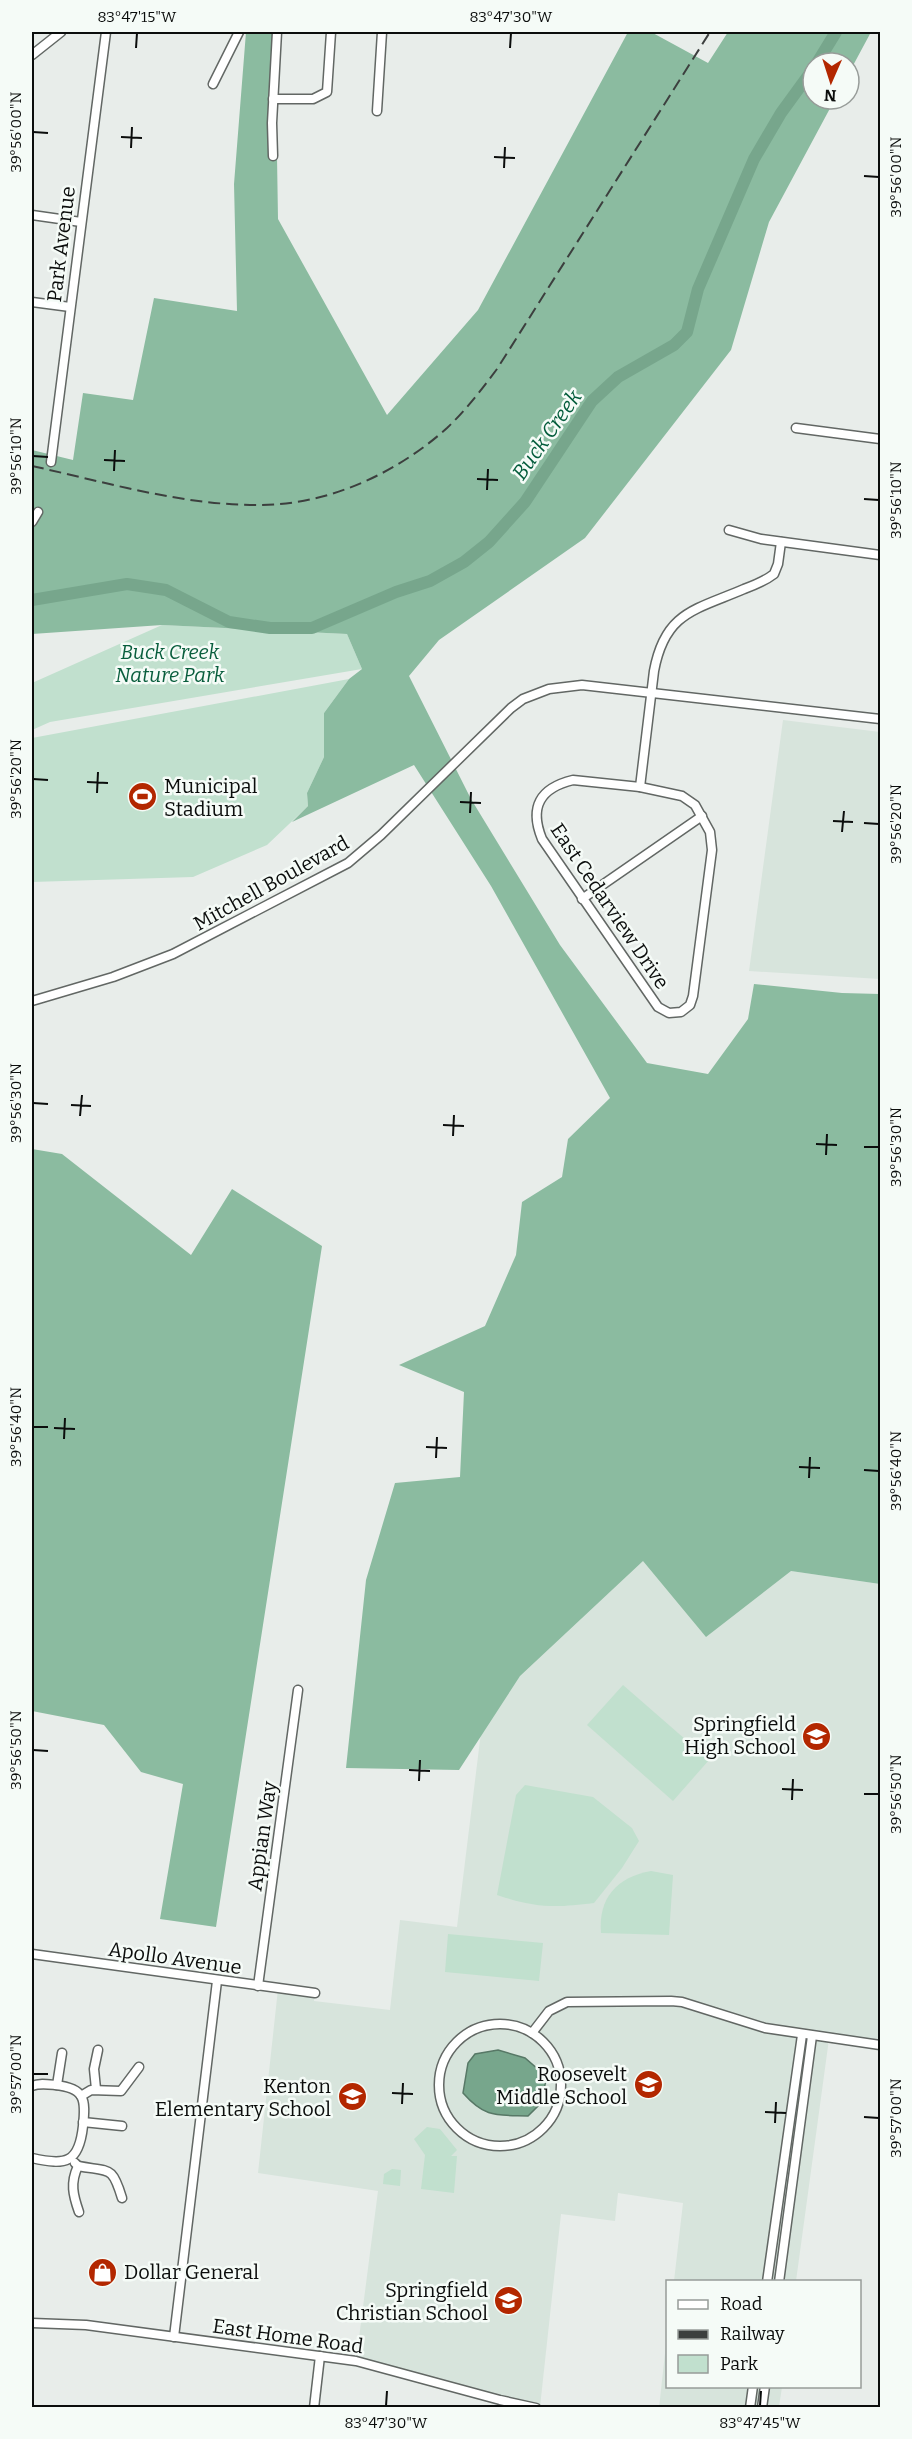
<svg xmlns="http://www.w3.org/2000/svg" width="912" height="2439" viewBox="0 0 912 2439" font-family="Bitter,serif">
<style>
.built{fill:#d7e4dc}
.green{fill:#c1e0ce}
.forest{fill:#8bbba0}
.water{fill:#77a68c;stroke:#577866;stroke-width:1.5}
.lines{fill:none;stroke-linecap:round;stroke-linejoin:round}
.river{stroke:#77a68c;stroke-width:12}
.minor-casing{stroke:#626764;stroke-width:11}
.minor{stroke:#fff;stroke-width:8}
.rail{stroke:#3c3f3e;stroke-width:2;stroke-dasharray:12 6;stroke-linecap:butt}
.ticks{fill:none;stroke:#0b0d0c;stroke-width:2}
.labels{text-anchor:middle;stroke-width:5;stroke-linejoin:round;paint-order:stroke}
.street-label{font-size:20px;fill:#0b0d0c;stroke:#f5fbf7}
.park-label{font-size:20px;font-style:italic;fill:#095e3d;stroke:#f5fbf7}
.poi-label{font-size:20px;fill:#0b0d0c;stroke:#f5fbf7;text-anchor:end}
.water-label{font-size:21px;font-style:italic;fill:#035c3b;stroke:#f5fbf7}
.neatline{fill:none;stroke:#0b0d0c;stroke-width:2}
.ticks-label{font-size:15px;text-anchor:middle;fill:#0b0d0c}
</style>
<rect width="100%" height="100%" fill="#e8edea"/>
<!-- built -->
<g class="built">
<polygon points="783,720 880,732 880,979 749,971"/>
<polygon points="506,1529 880,1584 880,2045 829,2039 796,2281 674,2281 683,2203 618,2193 615,2221 561,2214 540,2407 356,2361 378,2191 258,2173 278,1989 315,1993 314,2001 390,2010 400,1920 457,1927"/>
<polygon points="667,2335 668,2386 782,2387 779,2407 659,2408"/>
</g>
<!-- green -->
<g class="green">
<polygon points="162,625 347,634 362,669 50,722 32,730 32,683"/>
<polygon points="349,679 324,713 324,757 307,793 308,806 267,845 193,877 32,882 32,738"/>
<polygon points="623,1685 709,1760 673,1801 587,1725"/>
<path d="M525 1785 593 1797 632 1828 639 1841 622 1868 594 1903C554 1908 536 1908 497 1895L516 1795Z"/>
<path d="M651 1871 673 1875 669 1935 601 1933C598 1898 617 1877 651 1871Z"/>
<polygon points="448,1934 543,1943 539,1981 445,1972"/>
<polygon points="427,2127 440,2129 457,2150 451,2156 457,2156 454,2193 421,2189 425,2155 414,2139"/>
<polygon points="392,2169 401,2170 400,2186 383,2184 384,2174"/>
</g>
<!-- forest -->
<g class="forest">
<polygon points="246,32 275,32 278,219 387,415 478,310 628,32 651,32 708,63 728,32 871,32 849,73 849,63 813,63 813,99 835,99 769,222 731,350 585,538 439,640 409,676 471,799 560,945 647,1063 708,1074 748,1019 754,984 842,993 880,994 880,1584 791,1571 706,1637 643,1561 520,1676 459,1770 346,1768 366,1580 395,1483 460,1477 464,1392 399,1365 485,1326 516,1255 522,1202 562,1177 568,1139 610,1098 491,886 414,765 292,822 308,806 307,793 324,757 324,713 349,679 362,669 347,634 162,625 32,634 32,450 73,460 83,393 133,400 154,298 237,311 234,184"/>
<polygon points="32,1149 62,1154 191,1255 232,1189 322,1246 216,1927 160,1919 183,1784 141,1772 104,1725 32,1711"/>
</g>
<!-- water -->
<path class="water" d="M498 2050 525 2058 547 2077 540 2104 528 2116C496 2115 485 2118 463 2093L468 2063 475 2054Z"/>
<g class="lines">
<!-- river -->
<g class="river">
<polyline points="817,63 836,32"/>
<polyline points="32,600 127,584 166,590 229,622 270,628 312,628 396,592 430,581 464,562 489,542 525,502 592,401 618,377 674,345 687,332 698,289 754,159 781,113 813,69"/>
</g>
<defs>
<g id="minor">
<polyline points="32,55 61,32"/>
<polyline points="213,84 239,32"/>
<polyline points="273,99 313,99 327,92 331,32"/>
<polyline points="377,111 382,32"/>
<polyline points="273,156 272,123 277,32"/>
<polyline points="32,215 81,222"/>
<polyline points="32,302 70,307"/>
<polyline points="796,428 880,439"/>
<polyline points="51,462 106,32"/>
<polyline points="32,522 38,512"/>
<polyline points="729,530 761,539 880,555"/>
<path d="M573 780 640 787 682 796 695 805 710 832 712 850 693 996 690 1005 681 1012 669 1013 658 1007 542 839C529 807 540 788 573 780Z"/>
<path d="M640 787 654 671C665 612 695 610 744 589 755 585 765 581 774 574L778 564 781 542"/>
<polyline points="582,899 702,816"/>
<polyline points="32,1001 113,977 173,954 348,863 381,835 511,708 523,699 549,689 582,685 880,719"/>
<polyline points="32,1954 315,1993"/>
<polyline points="258,1986 298,1690"/>
<circle cx="500" cy="2085" r="61"/>
<polyline points="532,2033 549,2011 567,2002 671,2001 682,2002 765,2028 880,2045"/>
<polyline points="57,2085 62,2053"/>
<path d="M32 2086C39 2083 46 2084 55 2085 85 2088 86 2099 83 2126 79 2163 66 2166 32 2158"/>
<polyline points="96,2089 94,2069 98,2050"/>
<polyline points="81,2096 91,2090 121,2091 139,2067"/>
<polyline points="83,2122 122,2126"/>
<path d="M75 2163 78 2166C70 2183 73 2195 79 2212"/>
<path d="M78 2166C110 2172 112 2165 122 2198"/>
<polyline points="767,2282 802,2035"/>
<polyline points="779,2282 812,2036"/>
<polyline points="32,2323 86,2325 356,2361 500,2400 536,2408"/>
<polyline points="174,2337 217,1981"/>
<polyline points="314,2408 320,2356"/>
<polyline points="750,2408 753,2386"/>
<polyline points="762,2408 765,2386"/>
</g>
</defs>
<!-- minor casing -->
<use href="#minor" class="minor-casing"/>
<!-- minor -->
<use href="#minor" class="minor"/>
<!-- rail -->
<path class="rail" d="M32 466C105 482 181 505 256 505 326 506 396 474 447 428 466 410 482 389 497 369L710 32"/>
</g>
<!-- ticks -->
<path class="ticks" d="M136 48 137 33M510 48 511 33M33 132 48 133M121 137 142 138M131 148 132 127M494 157 515 158M504 168 505 147M864 176 879 177M33 456 48 457M104 460 125 461M114 471 115 450M477 479 498 480M487 490 488 469M864 499 879 500M33 779 48 780M87 782 108 783M97 793 98 772M460 802 481 803M470 813 471 792M833 821 853 822M864 823 879 824M842 832 844 811M33 1103 48 1104M71 1105 91 1106M80 1116 82 1095M443 1125 464 1126M453 1136 454 1115M816 1144 837 1145M864 1147H879M826 1155 827 1134M33 1427H48M54 1428 75 1429M64 1439 65 1418M426 1447 447 1448M436 1458 437 1437M799 1467 820 1468M864 1470 879 1471M809 1478 810 1457M33 1750 48 1751M409 1770 430 1771M419 1781 420 1760M782 1789 803 1790M864 1794H879M792 1800 793 1779M33 2074H48M392 2093 413 2094M402 2104 403 2083M765 2112 786 2113M864 2117 879 2118M775 2123 776 2102M386 2406 387 2391M760 2406 761 2391"/>
<!-- icons -->
<defs>
<symbol id="stadium-disc" viewBox="-11 -11 22 22"><circle r="9.5" fill="#b32700" stroke="#f5fbf7"/><path d="M0-5a6.5 5 0 1 0 0 10a6.5 5 0 1 0 0-10ZM-3.5-1.8h7v3.6h-7Z" fill="#fff"/></symbol>
<symbol id="school-disc" viewBox="-11 -11 22 22"><circle r="9.5" fill="#b32700" stroke="#f5fbf7"/><path d="M0-5L7-2L0 1L-7-2ZM-4 1L0 2.5L4 1V4Q0 6-4 4Z" fill="#fff"/></symbol>
<symbol id="shop-disc" viewBox="-11 -11 22 22"><circle r="9.5" fill="#b32700" stroke="#f5fbf7"/><path d="M-5-2.5h2.3a2.7 3.5 0 0 1 5.4 0H5L5.5 6h-11ZM-1.5-2.5h3a1.5 2.3 0 0 0-3 0Z" fill="#fff"/></symbol>
</defs>
<g fill-rule="evenodd">
<use href="#stadium-disc" x="126" y="780" width="33" height="33"/>
<use href="#school-disc" x="800" y="1720" width="33" height="33"/>
<use href="#school-disc" x="632" y="2068" width="33" height="33"/>
<use href="#school-disc" x="336" y="2080" width="33" height="33"/>
<use href="#shop-disc" x="86" y="2256" width="33" height="33"/>
<use href="#school-disc" x="492" y="2284" width="33" height="33"/>
</g>
<g class="labels">
<!-- street labels -->
<g class="street-label">
<text transform="translate(61 244) rotate(-83)" y="7">Park Avenue</text>
<text transform="translate(271 883) rotate(-29)" y="7">Mitchell Boulevard</text>
<text transform="translate(610 906) rotate(56)" y="7">East Cedarview Drive</text>
<text transform="translate(262 1836) rotate(-82)" y="7">Appian Way</text>
<text transform="translate(175 1958) rotate(8)" y="7">Apollo Avenue</text>
<text transform="translate(288 2336) rotate(8)" y="7">East Home Road</text>
</g>
<!-- park labels -->
<g class="park-label">
<text x="170" y="659">Buck Creek<tspan x="170" dy="23">Nature Park</tspan></text>
</g>
<!-- poi labels -->
<g class="poi-label">
<text x="164" y="793" text-anchor="start">Municipal<tspan x="164" dy="23">Stadium</tspan></text>
<text x="796" y="1731">Springfield<tspan x="796" dy="23">High School</tspan></text>
<text x="627" y="2081">Roosevelt<tspan x="627" dy="23">Middle School</tspan></text>
<text x="331" y="2093">Kenton<tspan x="331" dy="23">Elementary School</tspan></text>
<text x="124" y="2279" text-anchor="start">Dollar General</text>
<text x="488" y="2297">Springfield<tspan x="488" dy="23">Christian School</tspan></text>
</g>
<!-- water labels -->
<g class="water-label">
<text transform="translate(547 435) rotate(-55)" y="7">Buck Creek</text>
</g>
</g>
<!-- border -->
<rect width="912" height="2439" fill="none" stroke="#f5fbf7" stroke-width="66"/>
<!-- legend -->
<rect x="666" y="2280" width="195" height="108" fill="#f5fbf7" stroke="#979c99" stroke-width="1.5"/>
<rect x="678" y="2300" width="30" height="9" fill="#ffffff" stroke="#979c99" stroke-width="1.5"/>
<text x="720" y="2310" font-size="18" fill="#0b0d0c">Road</text>
<rect x="678" y="2330" width="30" height="9" fill="#3c3f3e" stroke="#979c99" stroke-width="1.5"/>
<text x="720" y="2340" font-size="18" fill="#0b0d0c">Railway</text>
<rect x="678" y="2355" width="30" height="18" fill="#c1e0ce" stroke="#979c99" stroke-width="1.5"/>
<text x="720" y="2370" font-size="18" fill="#0b0d0c">Park</text>
<!-- north arrow -->
<g transform="translate(831 81) rotate(183)"><circle r="28" fill="#f5fbf7" stroke="#979c99" stroke-width="1.5"/>
<path d="M0-4.5L10 22L0 15L-10 22Z" fill="#b32700"/>
<text y="-9" font-size="16" font-weight="bold" text-anchor="middle" fill="#0b0d0c">N</text>
</g>
<rect x="33" y="33" width="846" height="2373" class="neatline"/>
<g class="ticks-label">
<text x="137" y="22">83°47'15"W</text>
<text x="511" y="22">83°47'30"W</text>
<text transform="translate(16 132) rotate(-90)" y="5">39°56'00"N</text>
<text transform="translate(896 177) rotate(-90)" y="5">39°56'00"N</text>
<text transform="translate(16 456) rotate(-90)" y="5">39°56'10"N</text>
<text transform="translate(896 500) rotate(-90)" y="5">39°56'10"N</text>
<text transform="translate(16 779) rotate(-90)" y="5">39°56'20"N</text>
<text transform="translate(896 824) rotate(-90)" y="5">39°56'20"N</text>
<text transform="translate(16 1103) rotate(-90)" y="5">39°56'30"N</text>
<text transform="translate(896 1147) rotate(-90)" y="5">39°56'30"N</text>
<text transform="translate(16 1427) rotate(-90)" y="5">39°56'40"N</text>
<text transform="translate(896 1471) rotate(-90)" y="5">39°56'40"N</text>
<text transform="translate(16 1750) rotate(-90)" y="5">39°56'50"N</text>
<text transform="translate(896 1794) rotate(-90)" y="5">39°56'50"N</text>
<text transform="translate(16 2074) rotate(-90)" y="5">39°57'00"N</text>
<text transform="translate(896 2118) rotate(-90)" y="5">39°57'00"N</text>
<text x="386" y="2428">83°47'30"W</text>
<text x="760" y="2428">83°47'45"W</text>
</g>
</svg>
